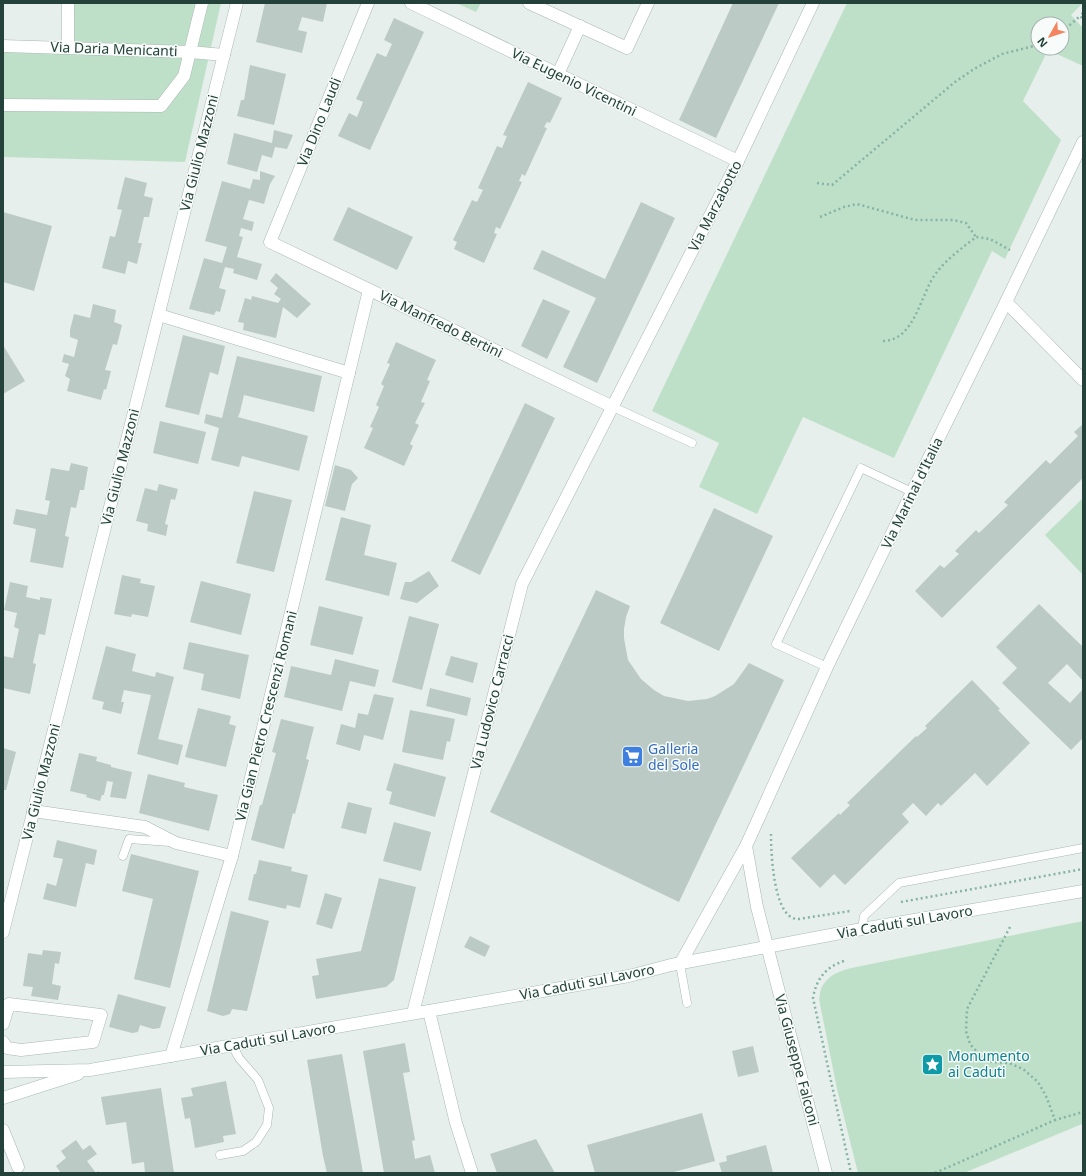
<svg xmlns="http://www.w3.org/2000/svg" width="1086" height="1176" viewBox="0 0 1086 1176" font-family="'Noto Sans',sans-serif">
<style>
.green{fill:#bfe0c8;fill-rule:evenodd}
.building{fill:#bbcac4}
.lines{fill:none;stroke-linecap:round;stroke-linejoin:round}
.lane-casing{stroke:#a8b8b2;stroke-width:9}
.street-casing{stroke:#a8b8b2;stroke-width:13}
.secondary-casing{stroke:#a4bbb3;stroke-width:13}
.path{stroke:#86b3a5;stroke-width:2.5;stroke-dasharray:2 3;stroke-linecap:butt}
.lane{stroke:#fff;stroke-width:8}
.street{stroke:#fff;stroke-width:12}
.secondary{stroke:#fff;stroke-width:12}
.labels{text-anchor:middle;stroke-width:3;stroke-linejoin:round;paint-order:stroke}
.street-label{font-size:14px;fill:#24423a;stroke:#f7fbf9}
.shop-label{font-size:14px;fill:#366cbe;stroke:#f7fbf9;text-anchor:start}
.culture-label{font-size:14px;fill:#0d838f;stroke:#f7fbf9;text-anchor:start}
</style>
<rect width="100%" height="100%" fill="#e6efeb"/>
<!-- green -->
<g class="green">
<polygon points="68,3 221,3 185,162 3,157 3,52 67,47"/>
<polygon points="456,3 481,3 476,12"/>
<path d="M847 3H1083L1071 15 1083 28V66L1048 50 1023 101 1061 140 1005 259 992 251 894 458 803 417 757 514 699 487 719 443 652 411ZM1038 24H1062V48H1038Z"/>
<polygon points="1083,498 1083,575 1045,535"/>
<path d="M1083 921V1125L1082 1124 964 1173H858L837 1089 819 999C820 996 820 990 822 987 830 972 846 969 861 966Z"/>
</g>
<!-- building -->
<g class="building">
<polygon points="265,3 327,3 323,22 302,17 298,30 307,32 302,53 256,42"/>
<polygon points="733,3 779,3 716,138 679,120"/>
<polygon points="394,18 424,32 370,150 338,136 349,113 357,117 363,102 356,99 377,53 386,57 392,44 384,40"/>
<polygon points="250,65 286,74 274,125 237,116 241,100 244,100"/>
<polygon points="528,82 562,98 550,123 547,122 544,127 547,128 525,176 522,174 519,181 522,182 500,229 496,227 494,233 497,234 484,263 454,249 457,242 453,240 472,200 477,202 483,190 478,188 497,146 502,148 507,136 503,135"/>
<polygon points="274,130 293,135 287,149 275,147 272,158 262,155 257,172 227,164 234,133 272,143"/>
<polygon points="260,171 275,176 270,184 264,204 249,200 243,219 254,222 252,231 241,228 239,236 243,237 237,257 262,264 257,280 233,273 234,269 225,267 219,288 226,290 220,312 216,311 214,315 189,309 204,258 222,263 227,247 205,241 222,181 250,189 253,179 260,180"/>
<polygon points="125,177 147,183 144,196 153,198 149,217 144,217 138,243 142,243 137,264 128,261 125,274 102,268 110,236 115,237 122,210 117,209"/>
<polygon points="641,202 675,218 597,383 563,367 596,298 533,269 542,250 605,279"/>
<polygon points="348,207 413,237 397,270 333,240"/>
<polygon points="3,212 52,226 34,291 3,282"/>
<polygon points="276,273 311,304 297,318 283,307 276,338 243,330 244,323 238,322 245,298 251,300 252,296 278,303 281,299 274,294 278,288 270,281"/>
<polygon points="543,299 570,311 547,359 521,346"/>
<polygon points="93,304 116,310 114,322 122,325 117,345 113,344 105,370 111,371 106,390 104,389 101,400 67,391 70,379 65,376 69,364 62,362 64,354 74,357 78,340 70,337 70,330 74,314 90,318"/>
<polygon points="183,335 225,346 218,375 210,372 199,415 165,407"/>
<polygon points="396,342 436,360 427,380 430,381 421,402 425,403 415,423 419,425 410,444 413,446 404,466 364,448 373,428 370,427 379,407 376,405 384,386 381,384 390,364 387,363"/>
<polygon points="3,345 25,381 3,394"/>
<polygon points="237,356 322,376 314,412 244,395 240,412 238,417 308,436 299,471 242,456 239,467 211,460 219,428 204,423 206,414 222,418"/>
<polygon points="525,403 555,418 480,575 451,561"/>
<polygon points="160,421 206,432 198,464 153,453"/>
<polygon points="1083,424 1083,478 942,618 915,591 940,565 944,568 959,554 955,551 976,530 979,533 1008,505 1004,502 1046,460 1050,464 1078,436 1074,432"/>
<polygon points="71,463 88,467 84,490 80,490 76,508 71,507 65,536 69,537 63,568 30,562 36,529 13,524 16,509 47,515 50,501 45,500 51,468 69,471"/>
<polygon points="335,465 351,470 358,478 352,484 345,511 325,506"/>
<polygon points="159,484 178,489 175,500 171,499 165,524 168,525 166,536 147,531 148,524 136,521 145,488 157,491"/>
<polygon points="254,491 292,500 274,572 236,563"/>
<polygon points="714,508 773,536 719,651 660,623"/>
<polygon points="341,517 371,525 364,555 397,563 389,596 325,580"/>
<polygon points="429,571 439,586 417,603 400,599 405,582 411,582"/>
<polygon points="122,575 141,579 140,583 155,586 148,617 132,614 131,617 114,614"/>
<polygon points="201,581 251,594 241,635 190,622"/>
<polygon points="10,582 28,586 26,597 40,600 40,597 52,599 45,635 39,634 33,663 36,664 30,694 3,688 3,656 13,658 19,629 14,627 17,613 4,610"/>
<polygon points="596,590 630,606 626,617 624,629 624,638 628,660 641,679 654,690 664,696 688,701 707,699 715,696 734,684 749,663 784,680 679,902 490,812"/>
<polygon points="1039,604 1083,647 1083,681 1067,664 1048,683 1070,703 1083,689 1083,738 1071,750 1002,683 1017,668 996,647"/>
<polygon points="319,606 363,617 353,655 310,645"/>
<polygon points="409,616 439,624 422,690 392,682"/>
<polygon points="189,642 249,655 240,699 201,690 204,674 183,669"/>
<polygon points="106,646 136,654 132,671 155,677 156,672 174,677 158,739 183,745 178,765 137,754 151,695 124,690 121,702 124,702 121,714 102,709 104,702 92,699"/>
<polygon points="451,656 478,663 473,683 445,675"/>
<polygon points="335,659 379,670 375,687 350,681 342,711 284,697 291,666 331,675"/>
<polygon points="972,680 1000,709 998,710 1030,743 987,786 975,773 941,806 938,803 926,816 913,803 902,814 909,822 845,885 834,874 820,888 791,858 839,813 840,815 850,805 847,803 916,736 917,737 927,728 925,726"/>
<polygon points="430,688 471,698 467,716 426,706"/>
<polygon points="374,694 394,698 383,740 364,735 360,751 336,744 341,724 355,728 358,713 368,715"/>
<polygon points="198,708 231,716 229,724 236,726 226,767 185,757"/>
<polygon points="410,710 455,719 450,742 447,741 443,760 402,752"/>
<polygon points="281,719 314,727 306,759 309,760 295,814 293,813 284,849 251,840 260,805 262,805 276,753 272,752"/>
<polygon points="3,748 16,752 6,790 3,790"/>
<polygon points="79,753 97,757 96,761 111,765 111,767 132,772 126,799 110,797 113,782 107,781 104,795 102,795 100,801 86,797 87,795 70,791"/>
<polygon points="394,763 446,777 435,817 389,804 392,792 386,790"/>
<polygon points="148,774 185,783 184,787 218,795 209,831 139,813"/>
<polygon points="348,802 372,808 366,834 341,828"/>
<polygon points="394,822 431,832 421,871 383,861"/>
<polygon points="57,840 97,850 94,865 86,863 76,907 43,899 47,883 56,886 63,859 53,857"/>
<polygon points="131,854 199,871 170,988 134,979 153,899 122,891"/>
<polygon points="259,860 292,867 291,871 308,875 300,908 287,905 286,909 248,900 254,874 256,874"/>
<polygon points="379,878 416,887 394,980 386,987 316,999 312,976 319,975 316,959 361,951"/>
<polygon points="325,893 342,898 332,929 316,924"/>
<polygon points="231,911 269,921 247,1011 232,1009 230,1014 223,1016 207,1011"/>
<polygon points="470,936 490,946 485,957 464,947"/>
<polygon points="43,950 61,952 59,964 55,963 52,984 61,986 58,1000 31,996 33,987 23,986 28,953 42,955"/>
<polygon points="118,994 166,1007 160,1028 153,1029 140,1025 138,1032 132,1033 109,1027"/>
<polygon points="405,1043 410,1072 403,1073 415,1140 412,1141 415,1159 430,1155 435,1173 384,1173 363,1051"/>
<polygon points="753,1046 759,1072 738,1077 732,1051"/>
<polygon points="342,1054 359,1150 363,1173 327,1173 323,1156 307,1060"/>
<polygon points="226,1081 236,1134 223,1136 224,1142 195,1148 190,1118 185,1119 181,1098 193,1096 191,1088"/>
<polygon points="161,1088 174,1173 145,1173 144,1162 132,1164 126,1122 106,1125 101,1097"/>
<polygon points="702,1113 715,1161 670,1173 595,1173 587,1145"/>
<polygon points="536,1139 555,1173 497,1173 490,1154"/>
<polygon points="76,1140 83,1150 90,1145 97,1154 87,1161 96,1173 98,1171 100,1173 61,1173 56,1166 66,1158 61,1151"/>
<polygon points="766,1145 773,1173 722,1173 719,1163 727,1161 726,1156"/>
</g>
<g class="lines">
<defs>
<g id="lane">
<polyline points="613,407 692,443"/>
<polyline points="827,667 776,644 861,468 912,492"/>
<polyline points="123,856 129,839 170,842"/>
<polyline points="862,929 864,916 899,883 1083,848"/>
<polyline points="680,964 687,1003"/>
<polyline points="220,1155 243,1151 256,1142 267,1125 269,1108 258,1080 239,1058 232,1045"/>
</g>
<g id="street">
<polyline points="368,3 270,242 613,407"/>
<polyline points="411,3 738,161"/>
<polyline points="529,3 627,48 648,3"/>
<polyline points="3,46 190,52 224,55"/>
<polyline points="68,47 68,3"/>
<polyline points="558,74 580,26"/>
<polyline points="3,105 161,106 184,76 202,3"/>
<polyline points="1006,302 1083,380"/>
<polyline points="159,315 349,373"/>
<polyline points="33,811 145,827 176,843 232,856"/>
<polyline points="746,846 757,907 826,1173"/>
<polyline points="3,932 237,3"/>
<polyline points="680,964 746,846 827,667 912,492 1006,302 1083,142"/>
<polyline points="429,1011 456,1123 472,1173"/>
<polyline points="413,1013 522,584 738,161 813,3"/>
<polyline points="3,1024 9,1004 101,1015 93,1042 21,1050 7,1048 3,1042"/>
<polyline points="171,1056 232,856 369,290"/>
<polyline points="3,1130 18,1167"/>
</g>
<g id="secondary">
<polyline points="3,1072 90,1070 629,976 671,965 862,929 1083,891"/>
<polyline points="3,1098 78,1074"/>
</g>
</defs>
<!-- lane casing -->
<use href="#lane" class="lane-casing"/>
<!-- street casing -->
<use href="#street" class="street-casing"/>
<!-- secondary casing -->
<use href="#secondary" class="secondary-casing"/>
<!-- path -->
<g class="path">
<polyline points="1083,13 1080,16 1083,19"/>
<polyline points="1062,32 1080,16"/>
<polyline points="817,183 832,185 955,82 974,69 1002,54 1038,45"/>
<polyline points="820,217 844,207 857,204 915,220 953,220 966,223 976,237"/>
<path d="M883 341C916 340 920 293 937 272 948 258 962 248 976 237L990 239 1010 250"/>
<path d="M771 834C771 851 773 921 799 919L850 911"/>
<polyline points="901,902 1083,869"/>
<polyline points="1010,927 967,1009 966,1031 970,1044 979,1054 992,1062 1009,1063 1023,1069 1038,1082 1046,1096 1055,1120 1083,1112"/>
<path d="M844 961C825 967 816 980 813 998L851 1173"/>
<polyline points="935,1173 1055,1120"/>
</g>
<!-- lane -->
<use href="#lane" class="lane"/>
<!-- street -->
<use href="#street" class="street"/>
<!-- secondary -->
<use href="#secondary" class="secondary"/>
</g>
<!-- icons -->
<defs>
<symbol id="supermarket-square" viewBox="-11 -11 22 22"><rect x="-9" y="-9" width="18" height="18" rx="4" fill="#3f7fe0" stroke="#f7fbf9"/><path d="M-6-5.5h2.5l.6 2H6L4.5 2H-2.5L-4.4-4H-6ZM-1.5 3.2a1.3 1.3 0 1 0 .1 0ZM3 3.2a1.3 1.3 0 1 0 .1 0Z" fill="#fff"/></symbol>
<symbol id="sight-square" viewBox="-11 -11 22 22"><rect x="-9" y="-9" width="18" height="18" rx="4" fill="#0f9aa8" stroke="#f7fbf9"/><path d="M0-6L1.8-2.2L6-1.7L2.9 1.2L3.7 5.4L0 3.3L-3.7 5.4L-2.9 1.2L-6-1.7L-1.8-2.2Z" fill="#fff"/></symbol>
</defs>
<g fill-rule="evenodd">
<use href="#supermarket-square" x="620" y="744" width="25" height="25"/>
<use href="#sight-square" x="920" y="1052" width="25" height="25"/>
</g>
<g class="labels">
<!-- street labels -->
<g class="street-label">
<text transform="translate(114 49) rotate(2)" y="5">Via Daria Menicanti</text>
<text transform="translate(574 82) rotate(26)" y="5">Via Eugenio Vicentini</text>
<text transform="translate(319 122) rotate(-68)" y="5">Via Dino Laudi</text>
<text transform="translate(199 153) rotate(-76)" y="5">Via Giulio Mazzoni</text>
<text transform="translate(715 206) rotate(-63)" y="5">Via Marzabotto</text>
<text transform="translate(441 324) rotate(26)" y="5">Via Manfredo Bertini</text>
<text transform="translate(120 467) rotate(-76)" y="5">Via Giulio Mazzoni</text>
<text transform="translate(912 493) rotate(-64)" y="5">Via Marinai d'Italia</text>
<text transform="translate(492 702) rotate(-76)" y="5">Via Ludovico Carracci</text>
<text transform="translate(266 716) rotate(-76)" y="5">Via Gian Pietro Crescenzi Romani</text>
<text transform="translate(41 782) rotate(-76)" y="5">Via Giulio Mazzoni</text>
<text transform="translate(905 922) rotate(-10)" y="5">Via Caduti sul Lavoro</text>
<text transform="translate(587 982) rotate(-11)" y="5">Via Caduti sul Lavoro</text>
<text transform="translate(268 1039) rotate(-10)" y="5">Via Caduti sul Lavoro</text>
<text transform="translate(797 1060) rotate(75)" y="5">Via Giuseppe Falconi</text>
</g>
<!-- shop labels -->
<g class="shop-label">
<text x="648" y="754">Galleria<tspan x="648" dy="16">del Sole</tspan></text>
</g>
<!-- culture labels -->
<g class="culture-label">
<text x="948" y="1061">Monumento<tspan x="948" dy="16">ai Caduti</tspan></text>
</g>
</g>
<!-- border -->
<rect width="1086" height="1176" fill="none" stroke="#24423a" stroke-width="8"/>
<!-- north arrow -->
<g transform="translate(1050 36) rotate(231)"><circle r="19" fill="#f7fbf9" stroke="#a3b1ad"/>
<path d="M0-3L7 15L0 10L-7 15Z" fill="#f4845f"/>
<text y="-6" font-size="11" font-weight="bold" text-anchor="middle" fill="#24423a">N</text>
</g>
</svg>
